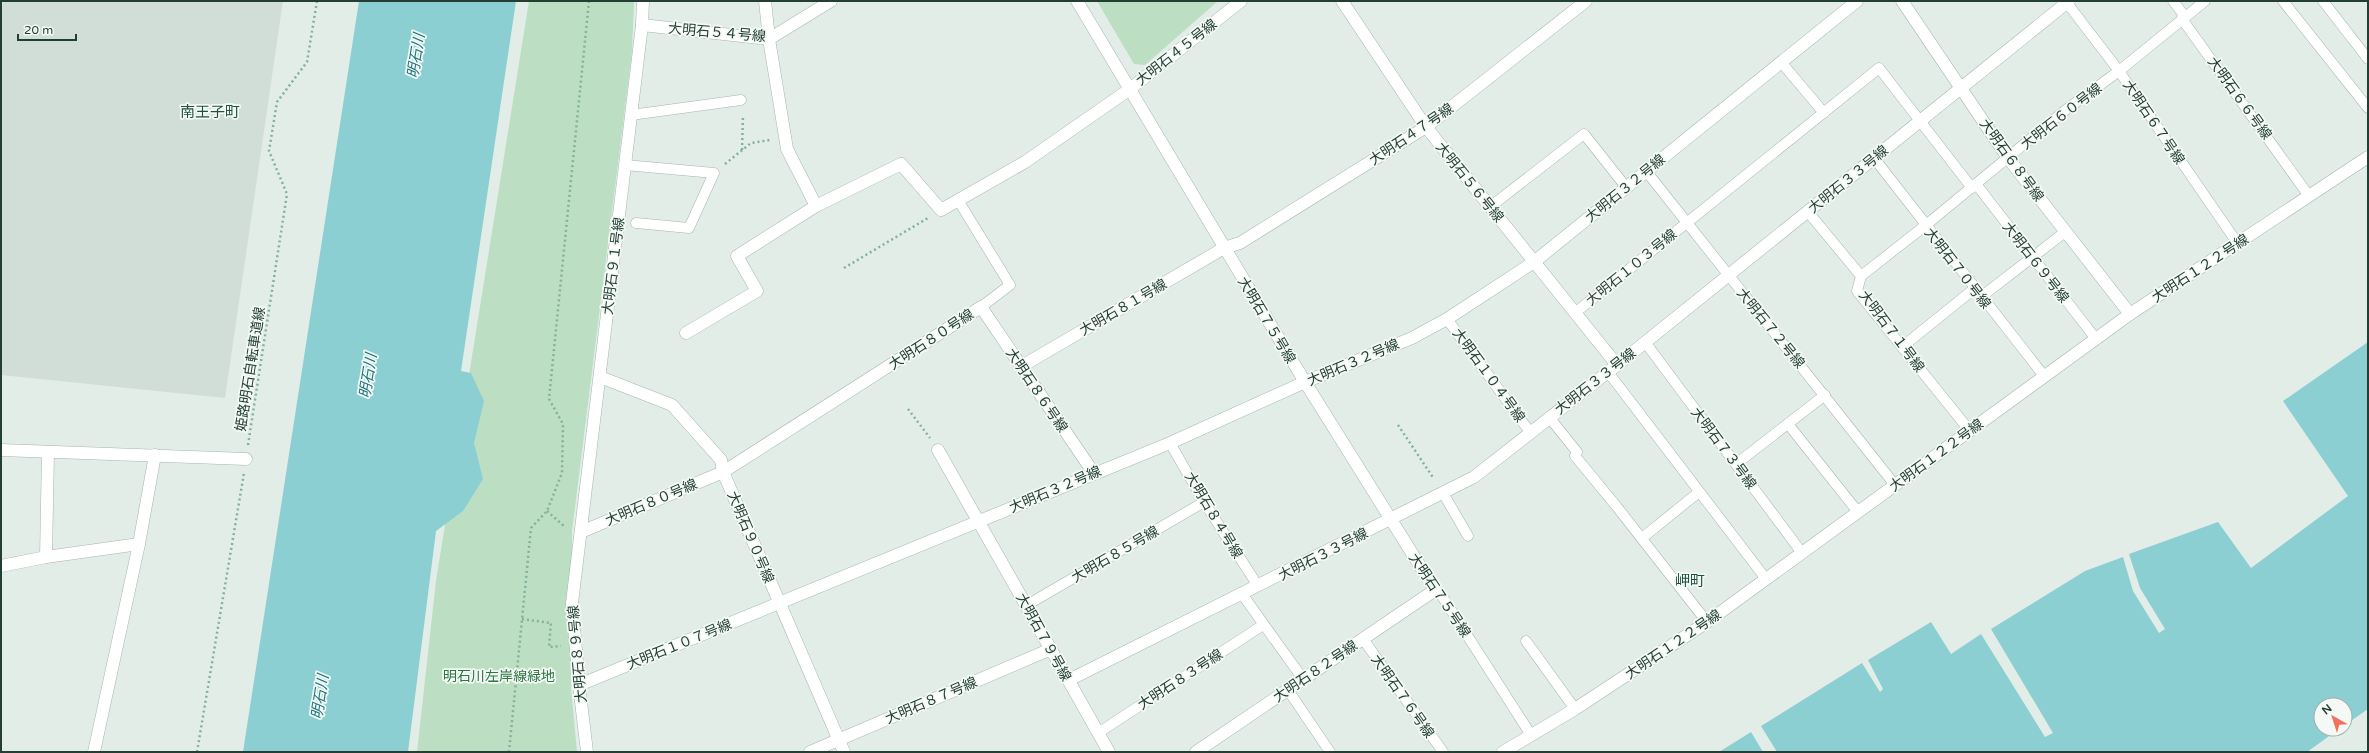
<svg xmlns="http://www.w3.org/2000/svg" width="2369" height="753" viewBox="0 0 2369 753" font-family="'Varela Round','Noto Sans JP',sans-serif">
<style>
.built{fill:#d1ddd7}
.green{fill:#bcdec2}
.water{fill:#8bcfd2;fill-rule:evenodd}
.pier{fill:#e3ede8}
.lines{fill:none;stroke-linecap:round;stroke-linejoin:round}
.lane-casing{stroke:#a6b5ae;stroke-width:11}
.street-casing{stroke:#a6b5ae;stroke-width:13}
.secondary-casing{stroke:#a1b9ae;stroke-width:13}
.path{stroke:#83b19e;stroke-width:2.5;stroke-dasharray:2 3;stroke-linecap:butt}
.lane{stroke:#fff;stroke-width:10}
.street{stroke:#fff;stroke-width:12}
.secondary{stroke:#fff;stroke-width:12}
.labels{text-anchor:middle;stroke-width:3.5;stroke-linejoin:round;paint-order:stroke}
.street-label{font-size:14px;fill:#233f34;stroke:#f4f9f6}
.park-label{font-size:14px;fill:#2c7641;stroke:#f4f9f6}
.water-label{font-size:15px;font-style:italic;fill:#1c767c;stroke:#f4f9f6}
.neighbourhood-label{font-size:15px;fill:#1e5140;stroke:#f4f9f6}
</style>
<rect width="100%" height="100%" fill="#e3ede8"/>
<!-- built -->
<polygon class="built" points="3,1 283,1 225,398 1,375 1,14"/>
<!-- green -->
<g class="green">
<polygon points="529,1 634,1 632,51 572,531 571,688 577,752 417,752 436,581"/>
<polygon points="1097,1 1218,1 1145,65 1134,64"/>
</g>
<!-- water -->
<g class="water">
<polygon points="359,1 516,1 461,371 471,373 484,401 474,443 483,479 463,511 436,531 408,752 243,752"/>
<path d="M2368 342V752H1777L1761 726 1862 663 1880 692 1883 689 1868 660 1931 622 1951 654 1981 634 2045 737 2053 733 1991 629 2085 571 2123 557 2133 591 2159 633 2165 629 2140 588 2129 554 2218 522 2251 568 2348 496 2283 401ZM2321 705H2345V729H2321Z"/>
<polygon points="1751,732 1763,752 1719,752"/>
</g>
<!-- pier -->
<polygon class="pier" points="2368,709 2368,752 2307,752 2339,729 2345,729 2345,725"/>
<g class="lines">
<defs>
<g id="lane">
<polyline points="2173,1 2183,14 2182,19 2309,196"/>
<polyline points="2283,1 2368,108"/>
<polyline points="2323,1 2368,59"/>
<polyline points="2067,3 2119,71 2238,244"/>
<polyline points="1781,62 1824,113"/>
<polyline points="631,115 741,100"/>
<polyline points="1874,158 2044,376"/>
<polyline points="625,165 714,173 689,228 636,223"/>
<polyline points="1646,171 1895,485"/>
<polyline points="1976,184 2096,339"/>
<polyline points="958,200 1010,285 981,307"/>
<polyline points="1490,207 1584,134 1626,187"/>
<polyline points="1808,212 1861,276 1857,291 1970,431"/>
<polyline points="1861,276 1926,225 2063,112 2119,71 2205,1"/>
<polyline points="1981,297 2065,232"/>
<polyline points="1576,312 1879,68 1972,188"/>
<polyline points="1447,319 1530,432"/>
<polyline points="1645,342 1802,553"/>
<polyline points="1902,347 1974,289"/>
<polyline points="1608,372 1766,579"/>
<polyline points="1549,417 1577,452 1575,456 1617,507 1707,622"/>
<polyline points="1788,424 1858,512"/>
<polyline points="1170,443 1204,502 1258,586"/>
<polyline points="1736,464 1825,395"/>
<polyline points="1443,493 1468,536"/>
<polyline points="1642,538 1699,492"/>
<polyline points="1435,590 1442,596 1531,735"/>
<polyline points="1242,594 1303,679"/>
<polyline points="1027,605 1204,502"/>
<polyline points="1363,639 1443,752"/>
<polyline points="1526,641 1575,709"/>
<polyline points="1288,690 1330,752"/>
<polyline points="1098,733 1263,625"/>
</g>
<g id="street">
<polyline points="765,1 769,39 787,149 816,206"/>
<polyline points="1077,1 1305,382 1435,590 1196,752"/>
<polyline points="1342,1 1426,127 1617,365"/>
<polyline points="1902,1 2008,158 2130,314"/>
<polyline points="642,25 769,39 831,1"/>
<polyline points="686,333 757,291 737,256 816,206 901,164 941,210 1025,162 1130,89 1241,1"/>
<polyline points="1022,366 1224,248 1240,243 1426,127 1586,1"/>
<polyline points="600,377 672,405 721,460 723,472 844,752"/>
<polyline points="1,450 246,459"/>
<polyline points="938,450 1109,752"/>
<polyline points="581,532 723,472 981,307 1093,472"/>
<polyline points="46,557 48,453"/>
<polyline points="1,566 46,557 139,544"/>
<polyline points="1069,680 1474,477 1617,365 2069,1"/>
<polyline points="94,752 139,544 155,455"/>
<polyline points="587,752 579,685 572,603 642,25 643,1"/>
<polyline points="810,752 1051,649"/>
<polyline points="1503,752 1575,709 1707,622 2130,314 2368,157"/>
</g>
<polyline id="secondary" points="579,685 1170,443 1305,382 1412,338 1447,319 1534,262 1857,1"/>
</defs>
<!-- lane casing -->
<use href="#lane" class="lane-casing"/>
<!-- street casing -->
<use href="#street" class="street-casing"/>
<!-- secondary casing -->
<use href="#secondary" class="secondary-casing"/>
<!-- path -->
<g class="path">
<polyline points="742,150 743,115"/>
<polyline points="725,164 751,143 770,140"/>
<polyline points="844,268 928,218"/>
<polyline points="908,409 930,438"/>
<polyline points="1398,425 1434,479"/>
<polyline points="248,445 287,194 269,151 277,102 307,62 317,1"/>
<polyline points="547,511 565,527"/>
<polyline points="522,619 551,623 549,647 561,646"/>
<polyline points="197,752 244,473"/>
<polyline points="509,752 531,528 547,511 562,473 563,424 549,399 589,1"/>
</g>
<!-- lane -->
<use href="#lane" class="lane"/>
<!-- street -->
<use href="#street" class="street"/>
<!-- secondary -->
<use href="#secondary" class="secondary"/>
</g>
<g class="labels">
<!-- street labels -->
<g class="street-label">
<text transform="translate(717 32) rotate(5)" y="5">大明石５４号線</text>
<text transform="translate(1176 52) rotate(-38)" y="5">大明石４５号線</text>
<text transform="translate(2240 98) rotate(54)" y="5">大明石６６号線</text>
<text transform="translate(2061 116) rotate(-38)" y="5">大明石６０号線</text>
<text transform="translate(2154 122) rotate(56)" y="5">大明石６７号線</text>
<text transform="translate(1411 134) rotate(-34)" y="5">大明石４７号線</text>
<text transform="translate(2012 160) rotate(54)" y="5">大明石６８号線</text>
<text transform="translate(1848 179) rotate(-39)" y="5">大明石３３号線</text>
<text transform="translate(1470 182) rotate(51)" y="5">大明石５６号線</text>
<text transform="translate(1625 188) rotate(-39)" y="5">大明石３２号線</text>
<text transform="translate(2036 262) rotate(52)" y="5">大明石６９号線</text>
<text transform="translate(613 266) rotate(-83)" y="5">大明石９１号線</text>
<text transform="translate(1631 267) rotate(-39)" y="5">大明石１０３号線</text>
<text transform="translate(1958 268) rotate(52)" y="5">大明石７０号線</text>
<text transform="translate(2200 268) rotate(-33)" y="5">大明石１２２号線</text>
<text transform="translate(1123 307) rotate(-30)" y="5">大明石８１号線</text>
<text transform="translate(1267 320) rotate(59)" y="5">大明石７５号線</text>
<text transform="translate(1771 328) rotate(51)" y="5">大明石７２号線</text>
<text transform="translate(1892 331) rotate(53)" y="5">大明石７１号線</text>
<text transform="translate(931 339) rotate(-33)" y="5">大明石８０号線</text>
<text transform="translate(1353 362) rotate(-23)" y="5">大明石３２号線</text>
<text transform="translate(250 369) rotate(-81)" y="5">姫路明石自転車道線</text>
<text transform="translate(1489 375) rotate(54)" y="5">大明石１０４号線</text>
<text transform="translate(1595 381) rotate(-38)" y="5">大明石３３号線</text>
<text transform="translate(1037 390) rotate(56)" y="5">大明石８６号線</text>
<text transform="translate(1724 448) rotate(53)" y="5">大明石７３号線</text>
<text transform="translate(1936 455) rotate(-36)" y="5">大明石１２２号線</text>
<text transform="translate(1055 489) rotate(-23)" y="5">大明石３２号線</text>
<text transform="translate(651 502) rotate(-23)" y="5">大明石８０号線</text>
<text transform="translate(1214 515) rotate(59)" y="5">大明石８４号線</text>
<text transform="translate(751 537) rotate(67)" y="5">大明石９０号線</text>
<text transform="translate(1115 554) rotate(-30)" y="5">大明石８５号線</text>
<text transform="translate(1323 554) rotate(-27)" y="5">大明石３３号線</text>
<text transform="translate(1440 595) rotate(56)" y="5">大明石７５号線</text>
<text transform="translate(1044 637) rotate(61)" y="5">大明石７９号線</text>
<text transform="translate(679 644) rotate(-22)" y="5">大明石１０７号線</text>
<text transform="translate(1673 644) rotate(-34)" y="5">大明石１２２号線</text>
<text transform="translate(577 654) rotate(-95)" y="5">大明石８９号線</text>
<text transform="translate(1315 671) rotate(-34)" y="5">大明石８２号線</text>
<text transform="translate(1180 679) rotate(-33)" y="5">大明石８３号線</text>
<text transform="translate(1403 696) rotate(55)" y="5">大明石７６号線</text>
<text transform="translate(931 700) rotate(-23)" y="5">大明石８７号線</text>
</g>
<!-- park labels -->
<g class="park-label">
<text x="499" y="681">明石川左岸線緑地</text>
</g>
<!-- water labels -->
<g class="water-label">
<text transform="translate(416 56) rotate(-81)" y="5">明石川</text>
<text transform="translate(368 376) rotate(-81)" y="5">明石川</text>
<text transform="translate(320 697) rotate(-81)" y="5">明石川</text>
</g>
<!-- neighbourhood labels -->
<g class="neighbourhood-label">
<text x="210" y="117">南王子町</text>
<text x="1690" y="586">岬町</text>
</g>
</g>
<!-- border -->
<rect width="2369" height="753" fill="none" stroke="#233f34" stroke-width="4"/>
<!-- north arrow -->
<g transform="translate(2333 717) rotate(321)"><circle r="19" fill="#f4f9f6" stroke="#a0afa8"/>
<path d="M0-3L7 15L0 10L-7 15Z" fill="#f3715b"/>
<text y="-6" font-size="11" font-weight="bold" text-anchor="middle" fill="#233f34">N</text>
</g>
<!-- scale -->
<path d="M18 34v6h58v-6" fill="none" stroke="#233f34" stroke-width="2"/>
<text x="24" y="34" font-size="12" fill="#233f34" stroke="#f4f9f6" stroke-width="3" paint-order="stroke">20 m</text>
</svg>
